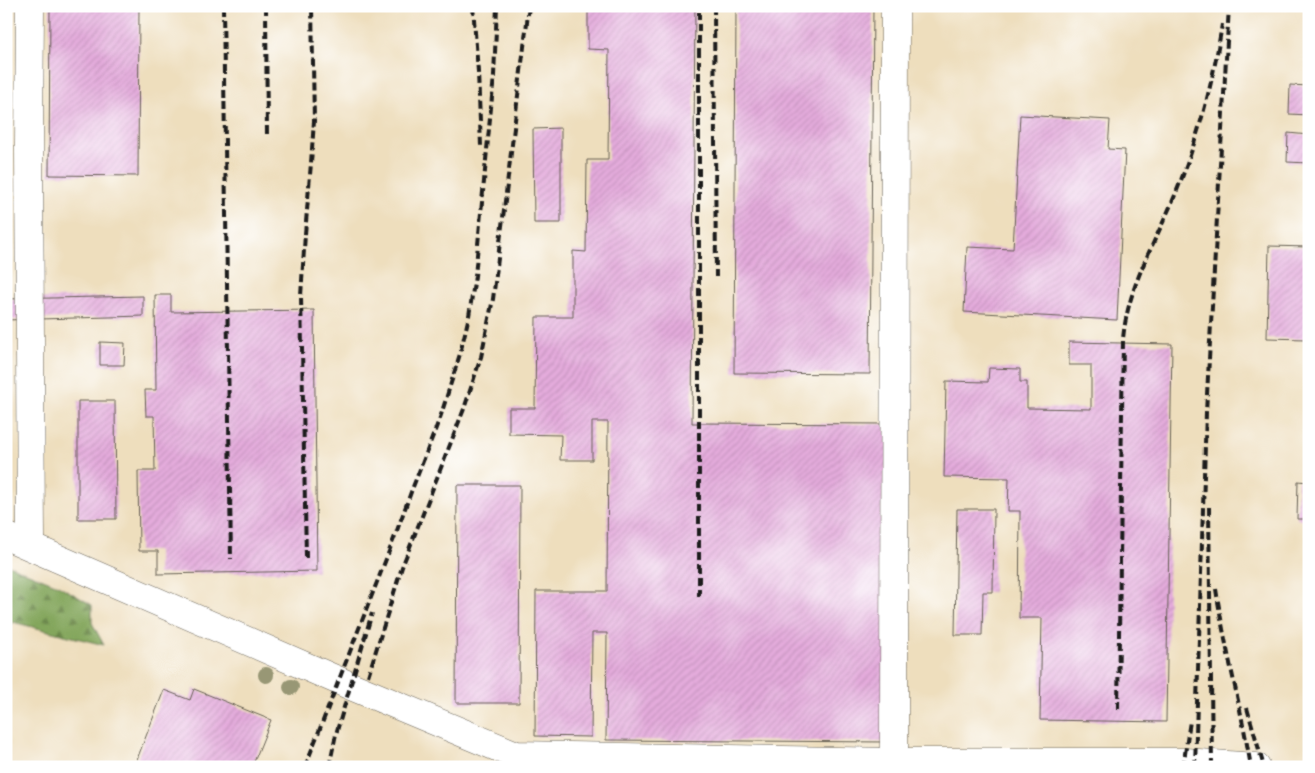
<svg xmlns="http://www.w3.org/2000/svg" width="1315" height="773" viewBox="0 0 1315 773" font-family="'Gentium Book Plus',serif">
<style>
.forest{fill:url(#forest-firs);stroke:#50613c}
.building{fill:url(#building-hatch)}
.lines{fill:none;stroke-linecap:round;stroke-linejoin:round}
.minor-casing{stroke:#666054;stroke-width:29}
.minor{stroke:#fff;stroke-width:28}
.rail{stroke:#1c1c1c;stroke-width:4;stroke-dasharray:8 4;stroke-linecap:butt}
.tree{fill:#989775}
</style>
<defs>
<pattern id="forest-firs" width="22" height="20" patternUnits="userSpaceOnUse" patternTransform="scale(1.25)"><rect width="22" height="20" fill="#83a65b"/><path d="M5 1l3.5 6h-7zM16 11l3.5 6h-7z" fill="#6a864a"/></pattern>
<pattern id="building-hatch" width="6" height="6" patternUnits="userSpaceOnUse" patternTransform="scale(1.25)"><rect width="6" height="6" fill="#e4abdc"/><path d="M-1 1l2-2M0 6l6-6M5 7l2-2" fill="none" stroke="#c393bc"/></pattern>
</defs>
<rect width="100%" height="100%" fill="#fff"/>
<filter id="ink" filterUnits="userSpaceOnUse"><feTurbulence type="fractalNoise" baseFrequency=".02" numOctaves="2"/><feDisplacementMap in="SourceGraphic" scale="10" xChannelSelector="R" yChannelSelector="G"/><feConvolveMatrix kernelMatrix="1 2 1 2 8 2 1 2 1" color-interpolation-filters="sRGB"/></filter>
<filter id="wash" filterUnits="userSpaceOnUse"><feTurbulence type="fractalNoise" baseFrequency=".0096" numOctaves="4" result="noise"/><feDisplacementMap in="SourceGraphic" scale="20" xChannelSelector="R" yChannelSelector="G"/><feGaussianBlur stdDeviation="1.12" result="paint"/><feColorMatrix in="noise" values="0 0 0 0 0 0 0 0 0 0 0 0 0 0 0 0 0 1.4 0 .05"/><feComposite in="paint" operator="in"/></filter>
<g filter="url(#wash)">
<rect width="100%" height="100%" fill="#eedebd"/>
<!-- forest -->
<polygon class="forest" points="6,564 58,585 92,605 92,623 104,645 13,622 6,631"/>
<g id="blocks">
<!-- building -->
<g class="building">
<polygon points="50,6 139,6 138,176 49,175"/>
<polygon points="588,6 695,6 692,423 890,424 887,742 606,740 607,633 592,633 591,737 535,736 536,591 607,591 608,422 592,422 592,460 560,460 561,435 509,434 509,408 535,408 536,317 573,317 573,251 586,252 587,160 608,160 609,50 588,49"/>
<polygon points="736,6 873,6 870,374 734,373"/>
<polygon points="1290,85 1309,86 1309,115 1289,114"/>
<polygon points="1020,115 1110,120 1108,149 1125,150 1117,320 964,312 967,247 1013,249"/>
<polygon points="561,128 561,223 534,223 533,129"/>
<polygon points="1288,133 1309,135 1309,163 1287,162"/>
<polygon points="1269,246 1308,247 1306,339 1267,338"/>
<polygon points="155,295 171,295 171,312 314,310 317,571 158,574 158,551 139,551 138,471 155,471 154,416 146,416 145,390 156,390"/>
<polygon points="143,296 143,316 6,320 6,299"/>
<polygon points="100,342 125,343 124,365 100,365"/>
<polygon points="1069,342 1172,344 1166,722 1040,720 1042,618 1019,618 1020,511 1008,511 1009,478 944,477 946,381 988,382 989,368 1020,369 1020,382 1027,382 1027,408 1091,409 1091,365 1069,365"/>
<polygon points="78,401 115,401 116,519 78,519"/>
<polygon points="1298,481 1309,482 1309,519 1297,519"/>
<polygon points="457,485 520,485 519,703 456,703"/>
<polygon points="957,509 994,509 993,592 983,592 982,635 955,635"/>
<polygon points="194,689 271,720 252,767 134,767 164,690 190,700"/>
</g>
</g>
</g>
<g filter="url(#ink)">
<use href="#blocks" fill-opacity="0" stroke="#666054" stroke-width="1"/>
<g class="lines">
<defs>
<g id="minor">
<polyline points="30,6 29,144 31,546"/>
<polyline points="6,536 351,686 516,755 894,762 1184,762 1256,767"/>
<polyline points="894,767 895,6"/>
</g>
</defs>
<!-- minor casing -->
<use href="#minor" class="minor-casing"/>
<!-- minor -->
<use href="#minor" class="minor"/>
<!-- rail -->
<g class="rail">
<polyline points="223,6 231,559"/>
<polyline points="266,6 267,138"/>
<polyline points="473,6 478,72 481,146"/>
<polyline points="714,6 716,277"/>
<polyline points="1209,507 1212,767"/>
<polyline points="306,558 301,296 305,234 311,163 314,121 312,6"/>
<path d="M1216 589C1225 649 1241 707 1251 767"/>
<polyline points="699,596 699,6"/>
<polyline points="368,676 402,567 464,409 481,357 493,299 529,6"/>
<polyline points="1247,708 1264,767"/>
<path d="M1118 709 1123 339C1128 286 1153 247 1173 200 1197 143 1213 84 1222 24"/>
<polyline points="305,767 395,536 411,492 441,415 460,354 469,316 475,276 494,76 497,6"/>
<polyline points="329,767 336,734 372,613"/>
<polyline points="1183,767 1190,721"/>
<polyline points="1195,767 1206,412 1229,6"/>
</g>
</g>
<!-- trees -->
<g class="tree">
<circle cx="266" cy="675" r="8"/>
<circle cx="291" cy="687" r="8"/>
</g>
</g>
<!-- margin -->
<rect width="1315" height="773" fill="none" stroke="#fff" stroke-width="25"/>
</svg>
